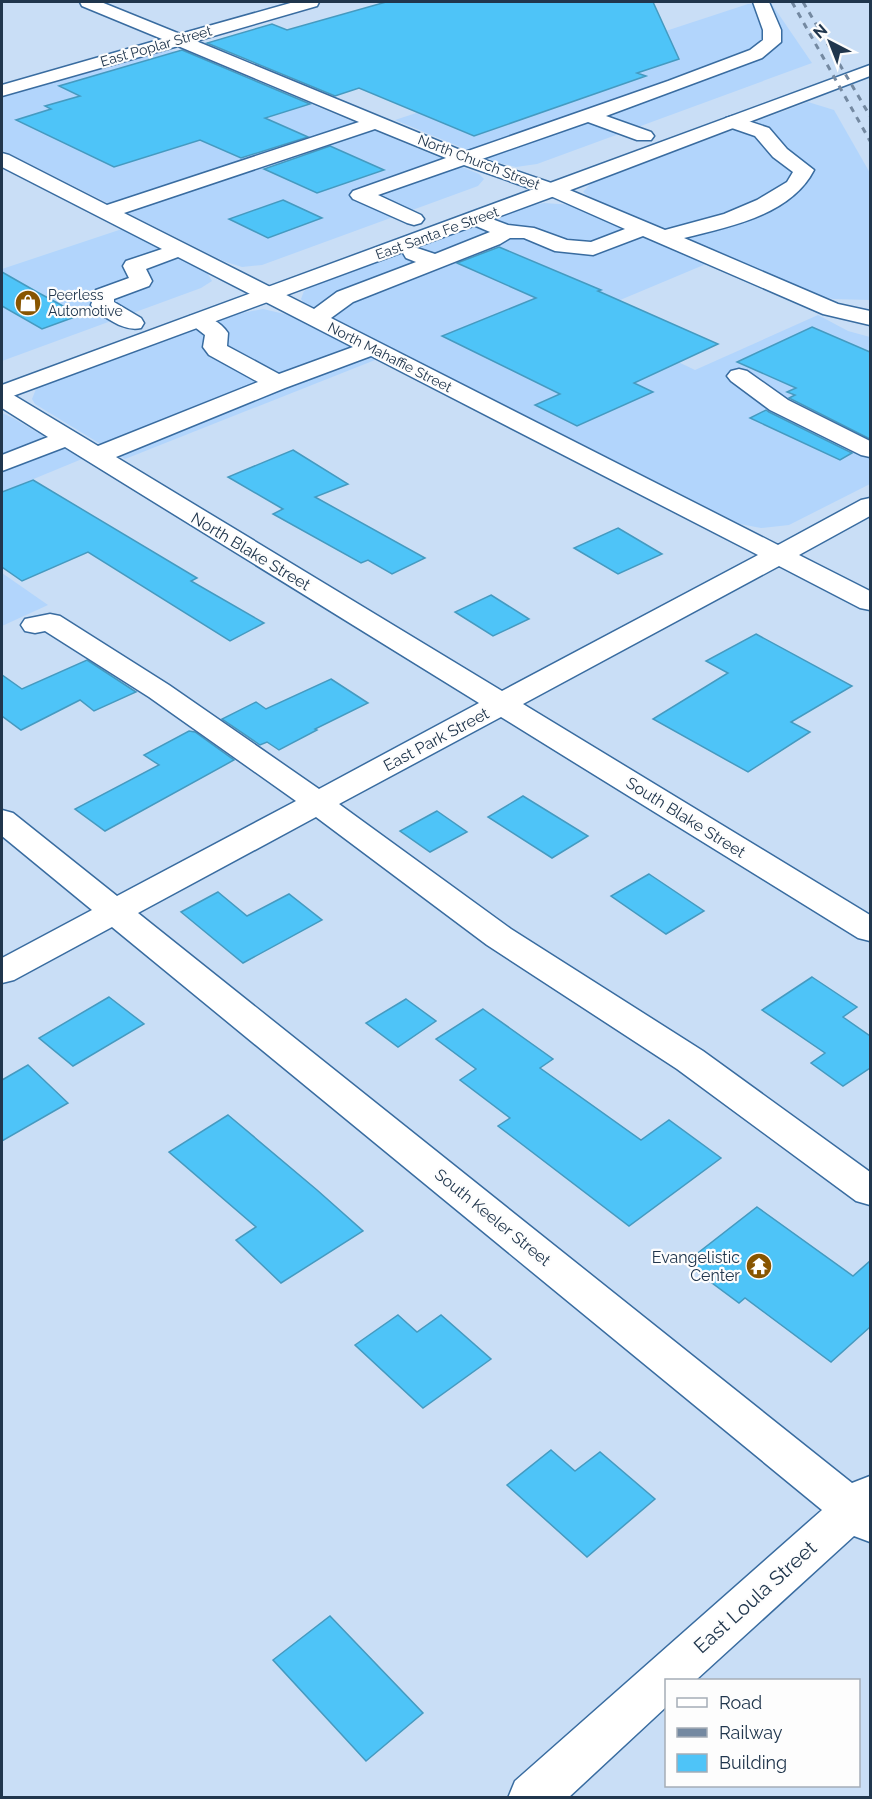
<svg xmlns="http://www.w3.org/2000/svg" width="872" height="1799" viewBox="0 0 872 1799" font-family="Raleway,sans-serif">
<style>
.built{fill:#b2d5fc}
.building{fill:#4ec4f8;stroke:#459ac0;stroke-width:1.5}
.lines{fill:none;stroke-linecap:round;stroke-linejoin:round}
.minor-casing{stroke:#396ca0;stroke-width:3}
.major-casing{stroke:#396ca0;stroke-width:3}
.minor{fill:#fff;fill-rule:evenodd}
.major{fill:#fff;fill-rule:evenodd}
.rail{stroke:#7489a1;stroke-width:3;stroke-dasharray:6 6;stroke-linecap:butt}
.labels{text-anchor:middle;stroke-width:4.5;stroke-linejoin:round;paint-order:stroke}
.far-street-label{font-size:14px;fill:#20364d;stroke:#fdfdfd}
.far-poi-label{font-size:14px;fill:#20364d;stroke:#fdfdfd;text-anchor:start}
.street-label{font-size:16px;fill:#20364d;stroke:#fdfdfd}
.poi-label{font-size:16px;fill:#20364d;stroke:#fdfdfd;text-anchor:end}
.near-street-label{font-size:20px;fill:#20364d;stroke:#fdfdfd}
</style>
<rect width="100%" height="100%" fill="#c9def6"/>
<!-- built -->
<g class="built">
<polygon points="771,3 812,63 537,164 516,167 499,163 395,120 748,4"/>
<polygon points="168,50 193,55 479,174 484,179 478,186 262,265 242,267 223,261 2,150 2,97"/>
<polygon points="808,102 834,110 870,173 870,300 833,299 808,293 593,199 583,192 591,183"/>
<polygon points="544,203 573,205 706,264 582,316 695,370 818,315 848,331 870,337 870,484 789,525 761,528 740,524 305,304 301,299 304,291 311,287 528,206"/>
<polygon points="125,228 206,271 212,281 201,288 2,361 2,269"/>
<polygon points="263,309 289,315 375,360 125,459 35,404 32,399 36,389 49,381 232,315"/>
<polygon points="2,413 13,418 82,459 2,492"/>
<polygon points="2,573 48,605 2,626"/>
</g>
<!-- building -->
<g class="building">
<polygon points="386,2 653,2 679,59 637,73 646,76 474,136 359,88 335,96 207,43 272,24 287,30"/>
<polygon points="182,50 310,104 265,118 308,137 241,158 200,140 114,167 16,120 51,109 45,106 80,96 59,86"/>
<polygon points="330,146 384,170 317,193 264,169"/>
<polygon points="283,200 322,218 268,238 229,219"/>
<polygon points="499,247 601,290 598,291 718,344 634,383 653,392 577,426 535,405 560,394 442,336 536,298 457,263"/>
<polygon points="2,272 37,292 80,315 42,329 2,306"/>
<polygon points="812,327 870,352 870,439 789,398 795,395 787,392 796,388 737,362"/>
<polygon points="766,410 769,412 852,453 840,460 750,418"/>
<polygon points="293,450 348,484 315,497 425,558 392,574 368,560 361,563 273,514 283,509 228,477"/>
<polygon points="33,480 197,578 191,581 264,623 230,641 88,552 22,581 2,567 2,492"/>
<polygon points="618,528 662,554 618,574 574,548"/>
<polygon points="491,595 529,619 493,636 455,612"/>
<polygon points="756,634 852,686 791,722 810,732 748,772 653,719 728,673 706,661"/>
<polygon points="87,660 136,692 94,711 80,700 21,730 2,716 2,675 22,689"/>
<polygon points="331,679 368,703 315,729 317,730 279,750 267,742 260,745 222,719 256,702 266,709"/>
<polygon points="189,731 195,732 234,760 105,831 75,809 159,765 144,755"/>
<polygon points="523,796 588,836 552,858 488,817"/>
<polygon points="437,811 467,832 430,852 400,831"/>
<polygon points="649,874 704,911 666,934 611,896"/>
<polygon points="218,892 247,916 289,894 322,920 243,963 181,912"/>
<polygon points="812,977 857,1007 843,1017 870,1036 870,1068 843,1086 811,1063 825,1053 762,1010"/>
<polygon points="109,997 144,1024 73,1066 39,1038"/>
<polygon points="406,999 436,1021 398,1047 366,1023"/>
<polygon points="483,1009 553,1059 540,1068 641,1140 669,1120 721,1158 629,1226 498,1126 510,1118 460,1080 476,1069 436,1039"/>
<polygon points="28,1065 68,1103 2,1141 2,1080"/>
<polygon points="228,1115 317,1190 363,1231 281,1283 236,1240 256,1227 169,1152"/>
<polygon points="757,1207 853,1276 870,1261 870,1327 831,1362 745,1298 739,1303 685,1263"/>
<polygon points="398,1315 417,1332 441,1315 491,1359 423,1408 355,1345"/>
<polygon points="551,1450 575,1471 600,1452 655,1499 587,1557 507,1485"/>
<polygon points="330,1616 423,1713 366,1761 273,1660"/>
</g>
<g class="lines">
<defs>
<g id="minor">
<path d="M80 2H101L180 34 294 2H319L317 6 196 41 465 152 668 81 750 50 763 40V30L753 2H769L781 30V42L762 58 606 116 651 132 654 136 651 140H637L588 122 482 159 560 186 665 230 724 214 757 200 787 182 793 172 773 157 755 136 726 126 723 122 726 118 733 116 769 128 787 149 814 170C791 215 729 227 684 238L838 304 870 311V325L823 314 643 236 593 255 555 251 524 238H510L500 244 353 302 331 318 778 545 861 500 870 498V516L799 555 870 591V610L860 608 779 566 523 704 870 915V941L858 938 501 717 339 804 511 929 703 1051 870 1172V1205L856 1201 677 1069 487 945 316 817 138 913 852 1483 870 1476V1542L854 1536 696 1680H666V1707L568 1798H508L515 1781 822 1510 112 927 14 980 2 983V958L92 910 2 836V810L13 813 117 896 296 801 149 697 45 631 35 633 25 631 21 625 25 619 50 614 60 616 169 685 319 789 479 703 65 447 2 471V455L48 437 2 408V391L10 393 98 446 258 382 209 355 203 347 205 335 187 321 190 316C204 313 220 321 228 333L227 346 279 374 353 347 178 257 146 269 152 281 149 286 114 299V302L141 318 144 323 141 328C124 332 108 318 94 310L91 305 96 290 129 278 123 266 126 261 162 249 2 167V153L9 155 107 205 359 122 178 46 2 96V85L162 39 82 6ZM375 129 446 158 353 191 350 195 353 199 407 223 414 225 421 223 424 219 421 215 378 195 464 165 546 194 625 229 591 242 567 240 534 228 508 225 476 213 469 215 466 219 469 223 490 232 435 254 414 247 406 248 403 253 406 258 416 262 337 292 314 309 124 213ZM371 356 758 555 502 691 116 457 285 388Z"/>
<polygon points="739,369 747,371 788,400 870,441 870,457 861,455 770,410 731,381 727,376 731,371"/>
</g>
<polygon id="major" points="870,65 870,76 560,194 2,400 2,385"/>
</defs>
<!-- minor casing -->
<use href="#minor" class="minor-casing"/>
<!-- major casing -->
<use href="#major" class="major-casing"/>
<!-- minor -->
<use href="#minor" class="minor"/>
<!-- major -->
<use href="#major" class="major"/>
<!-- rail -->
<g class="rail">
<polyline points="792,2 870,141"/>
<polyline points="803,2 870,116"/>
</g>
</g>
<!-- icons -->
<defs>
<symbol id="shop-disc" viewBox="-11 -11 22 22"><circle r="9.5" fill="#850" stroke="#fdfdfd"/><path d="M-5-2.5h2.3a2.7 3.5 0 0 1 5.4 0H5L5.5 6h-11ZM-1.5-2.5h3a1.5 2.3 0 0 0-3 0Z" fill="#fff"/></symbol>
<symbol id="temple-disc" viewBox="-11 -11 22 22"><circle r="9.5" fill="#850" stroke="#fdfdfd"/><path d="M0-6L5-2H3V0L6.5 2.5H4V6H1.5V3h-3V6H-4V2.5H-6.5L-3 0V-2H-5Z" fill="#fff"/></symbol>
</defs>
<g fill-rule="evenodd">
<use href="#shop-disc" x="13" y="288" width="30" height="30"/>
<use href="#temple-disc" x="744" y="1251" width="30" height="30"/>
</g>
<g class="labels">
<!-- far-street labels -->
<g class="far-street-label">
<text transform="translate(156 46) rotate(-16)" y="5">East Poplar Street</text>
<text transform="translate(479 162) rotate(21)" y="5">North Church Street</text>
<text transform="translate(437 233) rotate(-20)" y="5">East Santa Fe Street</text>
<text transform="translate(390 357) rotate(27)" y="5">North Mahaffie Street</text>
</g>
<!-- far-poi labels -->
<g class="far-poi-label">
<text x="48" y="300">Peerless<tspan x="48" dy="16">Automotive</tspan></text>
</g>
<!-- street labels -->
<g class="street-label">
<text transform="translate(251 551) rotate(31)" y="6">North Blake Street</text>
<text transform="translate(436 739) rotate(-28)" y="6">East Park Street</text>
<text transform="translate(686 817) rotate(32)" y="6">South Blake Street</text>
<text transform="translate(493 1217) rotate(39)" y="6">South Keeler Street</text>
</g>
<!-- poi labels -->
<g class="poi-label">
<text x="740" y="1263">Evangelistic<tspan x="740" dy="18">Center</tspan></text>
</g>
<!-- near-street labels -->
<g class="near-street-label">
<text transform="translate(755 1597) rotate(-42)" y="7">East Loula Street</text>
</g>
</g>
<!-- border -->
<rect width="872" height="1799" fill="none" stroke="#20364d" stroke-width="6"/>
<!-- legend -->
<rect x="665" y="1679" width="195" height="108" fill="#fdfdfd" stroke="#a5adb7" stroke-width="1.5"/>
<rect x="677" y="1698" width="30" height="9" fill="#ffffff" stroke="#a5adb7" stroke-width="1.5"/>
<text x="719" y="1709" font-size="18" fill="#20364d">Road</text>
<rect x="677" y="1728" width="30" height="9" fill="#7489a1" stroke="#a5adb7" stroke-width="1.5"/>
<text x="719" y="1739" font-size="18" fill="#20364d">Railway</text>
<rect x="677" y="1754" width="30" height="18" fill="#4ec4f8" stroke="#a5adb7" stroke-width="1.5"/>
<text x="719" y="1769" font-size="18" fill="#20364d">Building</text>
<!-- north arrow -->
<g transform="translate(830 42) rotate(318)" stroke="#fdfdfd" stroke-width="4.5" paint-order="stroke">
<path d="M0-4.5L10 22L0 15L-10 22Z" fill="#20364d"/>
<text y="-9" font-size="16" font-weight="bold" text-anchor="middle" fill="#20364d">N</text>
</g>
</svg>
